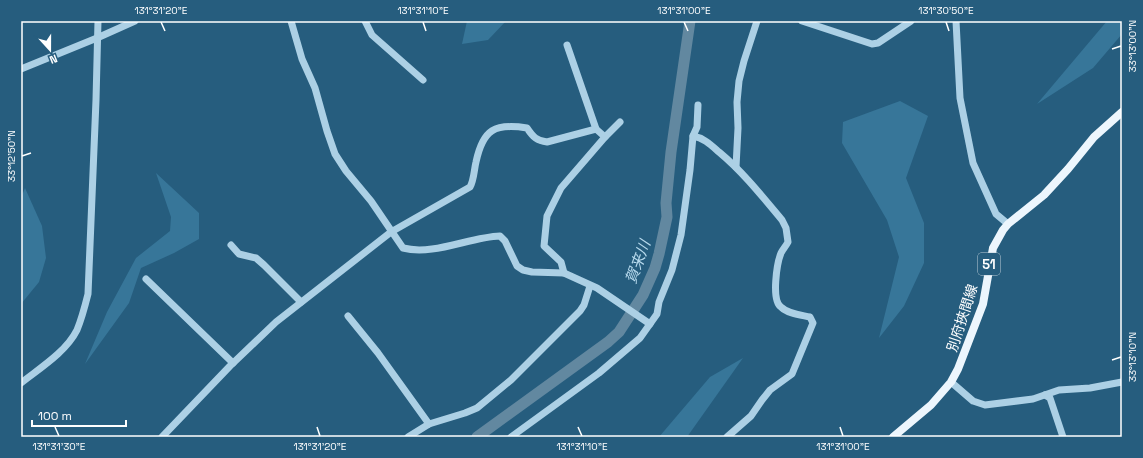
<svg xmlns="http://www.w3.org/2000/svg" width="1143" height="458" viewBox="0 0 1143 458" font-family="'Space Grotesk','Noto Sans JP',sans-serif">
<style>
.green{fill:#377699}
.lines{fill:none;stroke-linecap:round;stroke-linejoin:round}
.river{stroke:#6288a0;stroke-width:11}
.minor{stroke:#acd0e5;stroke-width:7}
.major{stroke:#edf6fd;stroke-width:8}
.ticks{fill:none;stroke:#fff;stroke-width:1.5}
.labels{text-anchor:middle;stroke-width:3;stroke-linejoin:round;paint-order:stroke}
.shield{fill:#265d7e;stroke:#beced8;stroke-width:1}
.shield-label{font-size:13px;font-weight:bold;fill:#fff}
.street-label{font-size:14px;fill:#fff;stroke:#265d7e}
.water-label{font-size:15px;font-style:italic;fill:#b7daed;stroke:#265d7e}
.neatline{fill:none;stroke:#fff;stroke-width:1.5}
.ticks-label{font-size:10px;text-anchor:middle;fill:#fff}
</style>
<rect width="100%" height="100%" fill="#265d7e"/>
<!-- green -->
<g class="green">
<polygon points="467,21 506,21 488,40 462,44"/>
<polygon points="1107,21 1122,21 1122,34 1093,68 1037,104"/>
<polygon points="900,101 928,116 906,178 924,223 924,263 904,306 879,338 899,257 887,220 842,143 843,122"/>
<polygon points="156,173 199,213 199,239 174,253 141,268 129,303 85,364 107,312 136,258 170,231 171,217"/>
<polygon points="25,188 42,226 46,258 39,282 21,304 21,198"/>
<polygon points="743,358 687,437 659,437 710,377"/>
</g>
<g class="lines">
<!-- river -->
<polyline class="river" points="477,437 608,342 619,332 643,295 655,268 659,254 667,217 666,203 671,152 690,21"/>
<!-- minor -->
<g class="minor">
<path d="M291 21 302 59 315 88 327 131 335 154 346 171 371 201 403 248C433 256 470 237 500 236L505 241 517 266 523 270 532 272 564 273 597 288 650 324"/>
<polyline points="365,21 372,35 423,80"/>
<polyline points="802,21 872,44 878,43 911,21"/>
<polyline points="956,21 960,98 973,163 996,214 1008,224"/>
<polyline points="567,45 596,129 605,137"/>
<polyline points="21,69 97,38 135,21"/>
<path d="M693 136C704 138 711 145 719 152 743 172 762 196 782 220L786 228 788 242C786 246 783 249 781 253 777 263 771 300 781 307 788 314 801 315 810 317L813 323 792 374 770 390 762 400 751 416 727 437"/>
<polyline points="736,167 738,128 737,102 739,81 744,61 757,21"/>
<polyline points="231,245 239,254 256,258 264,265 301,302"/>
<polyline points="564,273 561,262 544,246 547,216 561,188 605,137 620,122"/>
<polyline points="146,279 233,363"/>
<polyline points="348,316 378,353 429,424"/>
<polyline points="951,382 973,401 985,405 1033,399 1059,390 1090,388 1122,382"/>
<path d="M21 383C40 368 66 352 77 330 82 318 85 306 88 294L96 100 98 21"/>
<polyline points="1045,395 1050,398 1063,437"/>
<path d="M162 437 230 366 276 322 391 232 470 187C474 180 474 170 476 162 483 129 495 123 527 128 533 137 537 141 547 142L596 129"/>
<polyline points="408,437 429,424 465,413 477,408 511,380 580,311 584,305 590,286"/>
<polyline points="511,437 599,373 640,338 657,314 659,302 672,270 681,235 690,170 693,136 697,127 698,105"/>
</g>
<!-- major -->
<polyline class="major" points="893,437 931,405 951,382 958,369 983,304 993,248 1003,230 1008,224 1044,195 1068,169 1094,137 1122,112"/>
</g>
<!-- ticks -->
<path class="ticks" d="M161 22 165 31M423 22 426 31M684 22 688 31M946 22 949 31M1112 49 1121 46M22 156 31 153M1112 360 1121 357M55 427 59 436M317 427 320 436M578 427 582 436M840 427 843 436"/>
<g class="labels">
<!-- shield labels -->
<rect class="shield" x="978" y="253" width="22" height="22" rx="3"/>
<g class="shield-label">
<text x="989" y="269">51</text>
</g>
<!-- street labels -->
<g class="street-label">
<text transform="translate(962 318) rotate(-72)" y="5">別府挾間線</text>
</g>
<!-- water labels -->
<g class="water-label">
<text transform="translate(638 262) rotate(-70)" y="5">賀来川</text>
</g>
</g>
<!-- border -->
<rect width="1143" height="458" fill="none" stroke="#265d7e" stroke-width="44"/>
<!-- north arrow -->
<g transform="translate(50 50) rotate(159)" stroke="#265d7e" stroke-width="3" paint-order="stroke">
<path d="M0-3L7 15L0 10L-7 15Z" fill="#ffffff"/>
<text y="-6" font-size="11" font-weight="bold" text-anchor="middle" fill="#ffffff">N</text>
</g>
<!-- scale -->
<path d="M32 420v6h94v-6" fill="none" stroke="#ffffff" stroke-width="2"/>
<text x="38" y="420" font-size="12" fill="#ffffff" stroke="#265d7e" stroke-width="3" paint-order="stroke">100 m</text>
<rect x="22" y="22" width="1099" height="414" class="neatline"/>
<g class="ticks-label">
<text x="161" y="14">131°31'20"E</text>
<text x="423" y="14">131°31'10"E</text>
<text x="684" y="14">131°31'00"E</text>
<text x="946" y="14">131°30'50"E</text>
<text transform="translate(1132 46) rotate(-90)" y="4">33°13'00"N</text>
<text transform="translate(11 156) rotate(-90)" y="4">33°12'50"N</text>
<text transform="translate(1132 357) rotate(-90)" y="4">33°13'10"N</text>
<text x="59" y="450">131°31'30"E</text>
<text x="320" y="450">131°31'20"E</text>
<text x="582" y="450">131°31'10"E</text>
<text x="843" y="450">131°31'00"E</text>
</g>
</svg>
